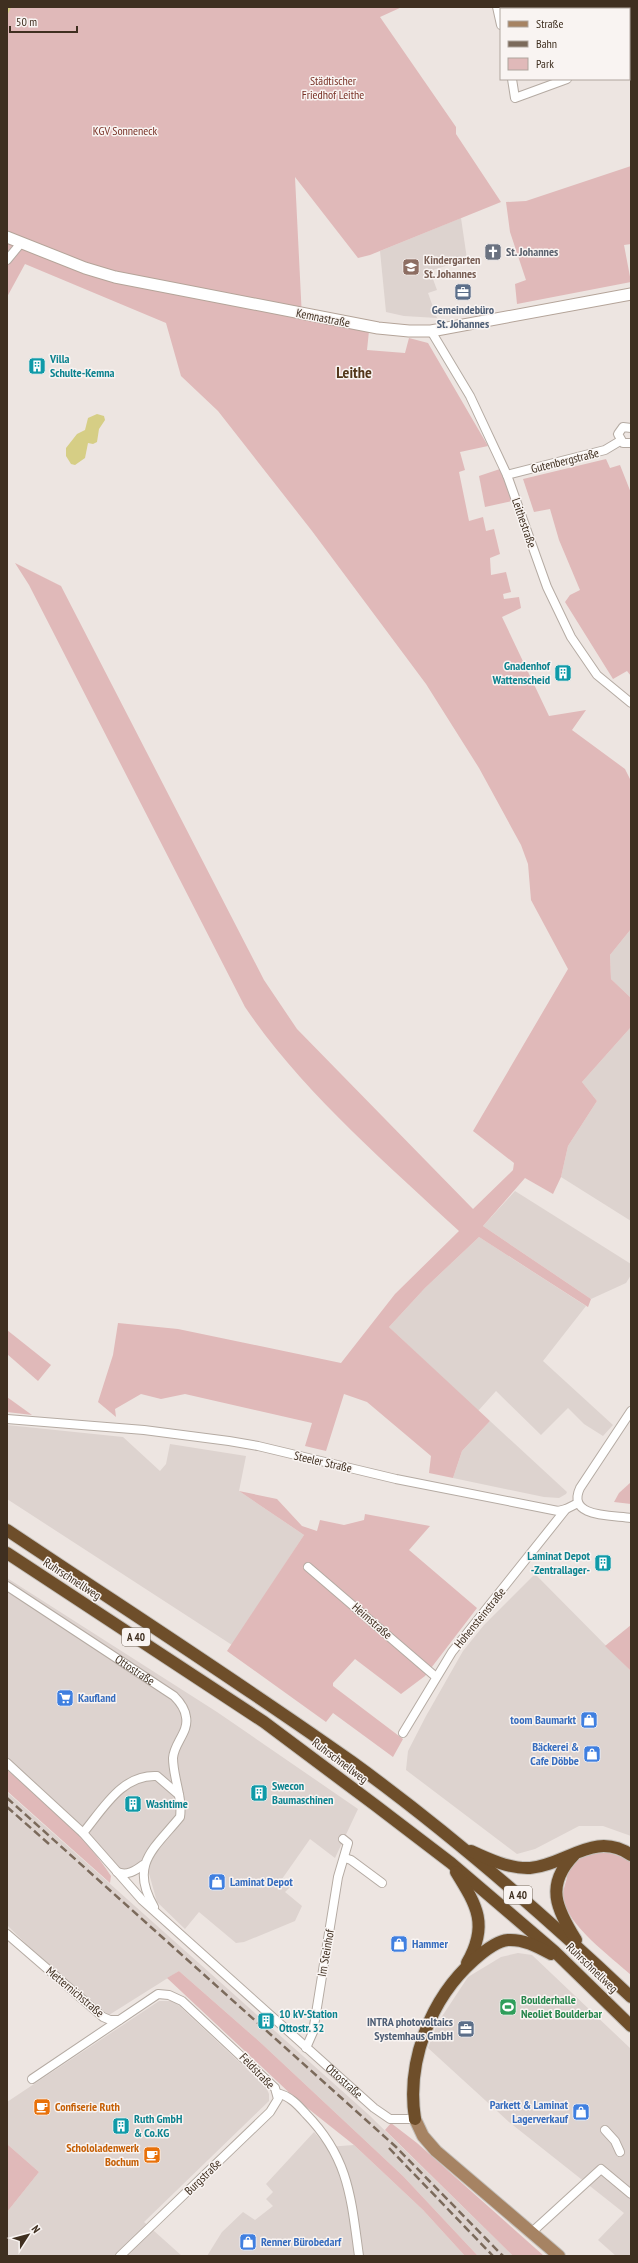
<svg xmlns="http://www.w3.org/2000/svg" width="638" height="2263" viewBox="0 0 638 2263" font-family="'PT Sans Narrow',sans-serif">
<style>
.built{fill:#ddd3cf}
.green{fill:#e0b9b9}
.water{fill:#d6ce85}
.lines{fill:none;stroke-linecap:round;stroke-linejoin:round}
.stream{stroke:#d6ce85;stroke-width:2.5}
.street-casing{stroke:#b5aba3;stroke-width:10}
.secondary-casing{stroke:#b4a499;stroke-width:13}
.primary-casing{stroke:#c5c1bc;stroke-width:14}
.highway-casing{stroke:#c5c1bc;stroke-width:14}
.street{stroke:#fff;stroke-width:8}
.secondary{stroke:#fff;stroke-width:11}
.primary{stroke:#a68363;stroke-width:12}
.highway{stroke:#6e4e2a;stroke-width:12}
.rail{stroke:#7b6a5b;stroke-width:2.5;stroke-dasharray:8 4;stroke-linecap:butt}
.labels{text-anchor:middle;stroke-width:3;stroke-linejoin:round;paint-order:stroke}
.shield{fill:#f9f4f2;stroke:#776a5f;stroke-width:1}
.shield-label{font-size:11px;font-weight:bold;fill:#3f2f20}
.park-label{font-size:12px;fill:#793227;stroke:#f9f4f2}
.worship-label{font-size:12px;font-weight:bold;fill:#5b616d;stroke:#f9f4f2;text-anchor:start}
.education-label{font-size:12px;font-weight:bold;fill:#785e54;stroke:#f9f4f2;text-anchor:start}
.service-label{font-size:12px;font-weight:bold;fill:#4e5e75;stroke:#f9f4f2}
.street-label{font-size:12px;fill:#3f2f20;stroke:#f9f4f2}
.culture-label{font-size:12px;font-weight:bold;fill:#0d838f;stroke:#f9f4f2;text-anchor:start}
.shop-label{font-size:12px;font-weight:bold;fill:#366cbe;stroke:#f9f4f2;text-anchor:start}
.leisure-label{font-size:12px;font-weight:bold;fill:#27864d;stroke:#f9f4f2;text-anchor:start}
.food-label{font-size:12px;font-weight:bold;fill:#c56008;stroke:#f9f4f2;text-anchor:start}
.district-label{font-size:16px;font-weight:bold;fill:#53371a;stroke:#f9f4f2}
</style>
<rect width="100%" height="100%" fill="#ede5e1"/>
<!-- built -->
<g class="built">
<polygon points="461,218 467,259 430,271 437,290 428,293 437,318 404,316 386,312 380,251"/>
<polygon points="631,929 631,998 611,979 610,955"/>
<polygon points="631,1027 631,1221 561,1177 568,1146 597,1101 582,1082"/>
<polygon points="515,1191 631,1264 631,1275 626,1283 591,1299 483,1226"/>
<polygon points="479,1237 586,1306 543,1361 613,1425 603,1436 584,1424 568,1408 541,1435 496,1391 478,1411 389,1327 425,1288"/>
<polygon points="490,1421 567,1492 566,1494 559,1498 544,1497 453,1478 462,1451"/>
<polygon points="7,1425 123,1437 160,1471 166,1464 170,1444 246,1456 239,1491 304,1535 232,1645 7,1499"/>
<polygon points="535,1574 631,1671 631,1836 603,1826 579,1826 535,1849 517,1854 406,1770 408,1751 426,1716 463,1651 484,1625"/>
<polygon points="7,1578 217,1712 358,1809 335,1858 310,1839 282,1879 291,1886 285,1892 302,1906 295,1921 244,1942 236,1943 199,1912 185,1929 157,1902 148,1870 111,1870 56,1813 7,1770"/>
<polygon points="7,1792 368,2114 513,2256 478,2256 403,2176 261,2043 179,1971 109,2015 32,1950 7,1925"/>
<polygon points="518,1953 532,1955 631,2049 631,2256 616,2256 598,2240 624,2213 509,2122 428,2048 437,2024 468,1977 501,1957"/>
<polygon points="159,2001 174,2001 266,2087 269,2094 269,2101 144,2222 182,2256 7,2256 7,2212 39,2172 7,2144 7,2102"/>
<polygon points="314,2132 327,2147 354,2145 423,2210 465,2256 207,2256 222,2232 243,2212 255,2220 273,2206 266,2199 273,2192 266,2184"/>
</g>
<!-- green -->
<g class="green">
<path d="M7 7H402L380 17 456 127V134L501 202 370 255 358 258 295 177 302 318 369 331 367 350 405 353 409 338 428 343 488 446 460 452 465 470 459 472 469 521 483 517 486 531 494 529 500 554 490 558 491 575 506 572 511 592 503 594 504 599 519 597 521 608 502 617 549 716 586 710 572 730 625 769 631 781V929L610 955 611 979 631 998V1027L582 1082 597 1101 568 1146 561 1177 553 1194 525 1178 483 1226 591 1299 588 1307 479 1237 425 1288 389 1327 490 1421 462 1451 453 1478 429 1473 431 1456 367 1402 344 1394 326 1451 305 1446 312 1423 185 1394 161 1399 141 1394 115 1409 116 1417 98 1402 113 1355 118 1323 178 1329 341 1363 395 1294 459 1231C386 1163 301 1090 245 1007L29 585 15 563 61 586 264 980 297 1029 473 1209 513 1170 514 1163 473 1131 568 969 531 900 528 864 521 845 479 768 426 684 312 531 218 411 181 376 166 323 25 264 7 297Z"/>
<polygon points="631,166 631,244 624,245 631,282 517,304 515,284 526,280 510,232 506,202 526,201"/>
<polygon points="606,459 610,468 620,465 631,493 631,676 627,671 613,679 565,602 570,595 580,590 559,540 550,509 534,512 523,479"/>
<polygon points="500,469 512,501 485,507 479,476"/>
<polygon points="7,1330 51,1365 38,1381 7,1354"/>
<polygon points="7,1397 32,1415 7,1412"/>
<polygon points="631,1482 631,1504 614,1502 619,1493"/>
<polygon points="239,1491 277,1499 302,1526 317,1531 320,1520 344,1525 364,1520 365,1514 430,1526 409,1550 477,1608 425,1676 401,1694 355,1659 333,1683 333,1686 403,1739 393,1757 333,1713 326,1722 227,1651 304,1535"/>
<polygon points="631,1625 631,1671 605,1646"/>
<path d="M7 1770C44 1802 85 1835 111 1876L110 1883 7 1791Z"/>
<path d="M607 1852 625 1858 631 1862V1975C611 1957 567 1925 563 1898 562 1890 566 1884 567 1877 568 1868 579 1857 589 1853 594 1852 601 1852 607 1852Z"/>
<polygon points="179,1971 261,2043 403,2176 478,2256 465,2256 423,2210 354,2145 296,2099 167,1978"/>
<polygon points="391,2123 417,2143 544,2256 513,2256 385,2130"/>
<polygon points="7,2144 39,2172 7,2212"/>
</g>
<!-- water -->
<polygon class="water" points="97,414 104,416 105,420 99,429 97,442 93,444 88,443 85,458 75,465 71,464 66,456 66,448 77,434 85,430 88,418"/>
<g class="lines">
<!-- stream -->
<polyline class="stream" points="7,13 10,7"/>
<defs>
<g id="street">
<polyline points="497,7 501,25"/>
<polyline points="629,55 631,55"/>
<polyline points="512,79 515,98 567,79"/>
<polyline points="7,260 21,243"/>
<polyline points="431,331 470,396 507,475 547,587 571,637 597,675 631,703"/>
<polyline points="631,428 623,427 618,434 623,443 631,443"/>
<polyline points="507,475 605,450 620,441"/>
<path d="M631 1411 580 1488C566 1518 613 1515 631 1518"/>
<polyline points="7,1419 144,1430 229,1441 258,1446 396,1479 558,1511 566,1509 578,1503"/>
<polyline points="308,1567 436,1677"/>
<path id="s1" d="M7 1586 174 1696C180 1702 185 1708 186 1717 189 1732 174 1743 173 1758 173 1778 183 1797 180 1817 154 1849 129 1864 154 1907"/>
<polyline points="403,1733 452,1652 566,1509"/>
<path id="s2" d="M7 1763 83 1833 142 1900 374 2108 390 2119H415"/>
<path d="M83 1833C103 1809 122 1774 157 1776L179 1795"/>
<polyline points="345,1858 351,1860 382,1883"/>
<path d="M117 1872C127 1876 135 1871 143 1865"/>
<polyline points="7,1934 103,2017 110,2020 119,2020"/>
<polyline points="306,2048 313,2032 338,1877 348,1843 343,1839"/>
<polyline points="32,2079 158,1994 169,1995 182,2001 275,2088 278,2099 270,2112 120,2256"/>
<path d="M277 2093C290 2096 298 2105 306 2114 349 2158 351 2198 359 2256"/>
<polyline points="605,2130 615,2141 620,2152"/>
<polyline points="532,2232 601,2169 631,2194"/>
</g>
<polyline id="secondary" points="7,237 85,268 115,277 378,328 409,331 431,331 631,294"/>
<polyline id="primary" points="415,2119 423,2136 436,2151 559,2256"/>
<g id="highway">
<path d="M7 1530C122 1607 239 1682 352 1762 450 1833 543 1914 631 1997"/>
<polyline points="7,1553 264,1722 375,1805 451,1863 554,1951 631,2026"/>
<path d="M471 1851C488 1859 510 1869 530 1868 566 1865 595 1830 631 1855"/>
<path d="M574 1855C545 1885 556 1908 576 1940"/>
<path d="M456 1872C477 1906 489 1925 467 1963"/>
<path d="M415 2119C406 2061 431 1998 474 1960 483 1952 496 1941 508 1940 524 1939 538 1947 551 1954"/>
</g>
</defs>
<!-- street casing -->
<use href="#street" class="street-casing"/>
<!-- secondary casing -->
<use href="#secondary" class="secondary-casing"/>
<!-- primary casing -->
<use href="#primary" class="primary-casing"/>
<!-- highway casing -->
<use href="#highway" class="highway-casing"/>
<!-- street -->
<use href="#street" class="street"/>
<!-- secondary -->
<use href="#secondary" class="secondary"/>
<!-- primary -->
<use href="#primary" class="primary"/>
<!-- highway -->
<use href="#highway" class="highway"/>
<!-- rail -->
<g class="rail">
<polyline points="7,1798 395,2146 503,2256"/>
<polyline points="7,1807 49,1844"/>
<polyline points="389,2148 493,2256"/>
</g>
</g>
<!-- icons -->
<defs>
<symbol id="church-square" viewBox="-11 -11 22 22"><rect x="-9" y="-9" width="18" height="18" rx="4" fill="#6b7280" stroke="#f9f4f2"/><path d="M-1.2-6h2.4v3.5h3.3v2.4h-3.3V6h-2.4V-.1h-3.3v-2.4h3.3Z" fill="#fff"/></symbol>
<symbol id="school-square" viewBox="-11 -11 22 22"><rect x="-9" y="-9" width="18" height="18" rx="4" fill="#8d6e63" stroke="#f9f4f2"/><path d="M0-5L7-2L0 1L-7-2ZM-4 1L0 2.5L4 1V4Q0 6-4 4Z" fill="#fff"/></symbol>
<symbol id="office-square" viewBox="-11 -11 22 22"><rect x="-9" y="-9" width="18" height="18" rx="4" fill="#5c6f8a" stroke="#f9f4f2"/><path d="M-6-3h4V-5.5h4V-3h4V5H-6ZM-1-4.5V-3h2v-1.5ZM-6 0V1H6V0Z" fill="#fff"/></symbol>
<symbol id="building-square" viewBox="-11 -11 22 22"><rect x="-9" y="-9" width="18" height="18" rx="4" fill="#0f9aa8" stroke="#f9f4f2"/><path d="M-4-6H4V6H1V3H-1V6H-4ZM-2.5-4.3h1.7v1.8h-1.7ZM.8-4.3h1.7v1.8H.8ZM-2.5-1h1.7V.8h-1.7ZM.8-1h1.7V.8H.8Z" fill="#fff"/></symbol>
<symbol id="supermarket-square" viewBox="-11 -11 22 22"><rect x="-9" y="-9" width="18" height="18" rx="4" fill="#3f7fe0" stroke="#f9f4f2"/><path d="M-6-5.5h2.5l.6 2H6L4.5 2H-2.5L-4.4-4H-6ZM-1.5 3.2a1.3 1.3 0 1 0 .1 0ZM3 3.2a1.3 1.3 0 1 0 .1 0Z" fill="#fff"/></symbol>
<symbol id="shop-square" viewBox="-11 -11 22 22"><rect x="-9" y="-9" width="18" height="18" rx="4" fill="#3f7fe0" stroke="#f9f4f2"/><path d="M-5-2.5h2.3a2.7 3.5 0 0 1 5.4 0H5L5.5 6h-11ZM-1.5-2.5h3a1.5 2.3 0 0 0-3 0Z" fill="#fff"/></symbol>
<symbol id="stadium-square" viewBox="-11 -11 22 22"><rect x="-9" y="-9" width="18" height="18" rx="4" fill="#2e9e5b" stroke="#f9f4f2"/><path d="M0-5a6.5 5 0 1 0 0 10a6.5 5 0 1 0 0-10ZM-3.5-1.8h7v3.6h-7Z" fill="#fff"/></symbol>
<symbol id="cafe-square" viewBox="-11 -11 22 22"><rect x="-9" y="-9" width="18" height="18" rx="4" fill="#e8710a" stroke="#f9f4f2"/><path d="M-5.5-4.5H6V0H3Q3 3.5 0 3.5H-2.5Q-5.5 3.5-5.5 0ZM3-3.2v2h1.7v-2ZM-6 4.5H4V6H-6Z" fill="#fff"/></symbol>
</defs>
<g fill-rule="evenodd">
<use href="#church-square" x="483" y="242" width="20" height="20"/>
<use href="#school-square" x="401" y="257" width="20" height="20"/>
<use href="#office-square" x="453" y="282" width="20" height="20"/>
<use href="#building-square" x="27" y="356" width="20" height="20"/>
<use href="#building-square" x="553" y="663" width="20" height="20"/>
<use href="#building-square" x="593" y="1553" width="20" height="20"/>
<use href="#supermarket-square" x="55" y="1688" width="20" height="20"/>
<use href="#shop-square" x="579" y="1710" width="20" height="20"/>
<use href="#shop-square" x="582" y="1744" width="20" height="20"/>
<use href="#building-square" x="249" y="1783" width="20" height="20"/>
<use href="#building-square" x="123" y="1794" width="20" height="20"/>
<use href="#shop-square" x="207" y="1872" width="20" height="20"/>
<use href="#shop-square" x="389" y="1934" width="20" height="20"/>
<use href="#stadium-square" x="498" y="1997" width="20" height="20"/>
<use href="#building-square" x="256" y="2011" width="20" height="20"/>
<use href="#office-square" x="456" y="2019" width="20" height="20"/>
<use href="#cafe-square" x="32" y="2097" width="20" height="20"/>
<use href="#shop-square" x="571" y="2102" width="20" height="20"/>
<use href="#building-square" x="111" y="2116" width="20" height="20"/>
<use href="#cafe-square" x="142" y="2145" width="20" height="20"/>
<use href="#shop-square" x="238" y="2232" width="20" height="20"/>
</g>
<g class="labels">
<!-- shield labels -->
<g class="shield">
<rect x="122" y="1628" width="28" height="18" rx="3"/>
<rect x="504" y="1886" width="28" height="18" rx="3"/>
</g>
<g class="shield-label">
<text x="136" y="1641">A 40</text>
<text x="518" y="1899">A 40</text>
</g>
<!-- park labels -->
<g class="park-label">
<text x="333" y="85">Städtischer<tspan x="333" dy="14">Friedhof Leithe</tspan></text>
<text x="125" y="135">KGV Sonneneck</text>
</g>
<!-- worship labels -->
<g class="worship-label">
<text x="506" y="256">St. Johannes</text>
</g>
<!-- education labels -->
<g class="education-label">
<text x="424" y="264">Kindergarten<tspan x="424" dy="14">St. Johannes</tspan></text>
</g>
<!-- service labels -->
<g class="service-label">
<text x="463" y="314">Gemeindebüro<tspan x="463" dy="14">St. Johannes</tspan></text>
<text x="453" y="2026" text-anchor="end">INTRA photovoltaics<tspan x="453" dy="14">Systemhaus GmbH</tspan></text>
</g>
<!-- street labels -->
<g class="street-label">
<text transform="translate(323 318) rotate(11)" y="4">Kemnastraße</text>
<text transform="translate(565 461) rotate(-14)" y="4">Gutenbergstraße</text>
<text transform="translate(524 523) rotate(71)" y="4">Leithestraße</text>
<text transform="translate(323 1462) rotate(13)" y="4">Steeler Straße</text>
<text transform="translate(72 1579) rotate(33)" y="4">Ruhrschnellweg</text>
<text transform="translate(480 1618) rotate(-51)" y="4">Hohensteinstraße</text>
<text transform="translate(372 1621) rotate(41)" y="4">Heimstraße</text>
<text dy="4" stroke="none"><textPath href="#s1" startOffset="153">Ottostraße</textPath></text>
<text transform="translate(340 1761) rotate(37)" y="4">Ruhrschnellweg</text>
<text transform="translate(326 1953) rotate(-80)" y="4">Im Steinhof</text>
<text transform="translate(592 1968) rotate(44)" y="4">Ruhrschnellweg</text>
<text transform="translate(75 1992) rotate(40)" y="4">Metternichstraße</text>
<text transform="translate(257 2071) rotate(46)" y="4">Feldstraße</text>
<text dy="4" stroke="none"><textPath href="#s2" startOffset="464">Ottostraße</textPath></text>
<text transform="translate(203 2177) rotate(-44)" y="4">Burgstraße</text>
</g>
<!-- culture labels -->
<g class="culture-label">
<text x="50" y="363">Villa<tspan x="50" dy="14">Schulte-Kemna</tspan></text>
<text x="550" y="670" text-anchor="end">Gnadenhof<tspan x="550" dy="14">Wattenscheid</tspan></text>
<text x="590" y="1560" text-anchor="end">Laminat Depot<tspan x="590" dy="14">-Zentrallager-</tspan></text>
<text x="272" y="1790">Swecon<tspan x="272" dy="14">Baumaschinen</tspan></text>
<text x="146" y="1808">Washtime</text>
<text x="279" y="2018">10 kV-Station<tspan x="279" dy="14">Ottostr. 32</tspan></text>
<text x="134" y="2123">Ruth GmbH<tspan x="134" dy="14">&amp; Co.KG</tspan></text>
</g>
<!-- shop labels -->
<g class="shop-label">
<text x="78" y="1702">Kaufland</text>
<text x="576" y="1724" text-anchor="end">toom Baumarkt</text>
<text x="579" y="1751" text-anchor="end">Bäckerei &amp;<tspan x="579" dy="14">Cafe Döbbe</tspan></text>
<text x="230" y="1886">Laminat Depot</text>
<text x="412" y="1948">Hammer</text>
<text x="568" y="2109" text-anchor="end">Parkett &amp; Laminat<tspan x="568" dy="14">Lagerverkauf</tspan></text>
<text x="261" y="2246">Renner Bürobedarf</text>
</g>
<!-- leisure labels -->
<g class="leisure-label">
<text x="521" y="2004">Boulderhalle<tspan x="521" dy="14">Neoliet Boulderbar</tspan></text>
</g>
<!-- food labels -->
<g class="food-label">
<text x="55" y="2111">Confiserie Ruth</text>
<text x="139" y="2152" text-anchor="end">Schololadenwerk<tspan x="139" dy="14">Bochum</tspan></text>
</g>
<!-- district labels -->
<g class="district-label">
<text x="354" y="378">Leithe</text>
</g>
</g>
<!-- border -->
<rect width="638" height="2263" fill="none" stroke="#3f2f20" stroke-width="16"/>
<!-- legend -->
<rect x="500" y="8" width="130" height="72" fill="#f9f4f2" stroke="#afa59e"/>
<rect x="508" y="21" width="20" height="6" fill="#a68363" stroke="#afa59e"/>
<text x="536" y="28" font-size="12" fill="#3f2f20">Straße</text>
<rect x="508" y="41" width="20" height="6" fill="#7b6a5b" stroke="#afa59e"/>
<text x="536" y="48" font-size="12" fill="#3f2f20">Bahn</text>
<rect x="508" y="58" width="20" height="12" fill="#e0b9b9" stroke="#afa59e"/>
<text x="536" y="68" font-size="12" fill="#3f2f20">Park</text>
<!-- north arrow -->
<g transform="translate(28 2235) rotate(54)" stroke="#f9f4f2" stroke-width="3" paint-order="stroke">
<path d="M0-3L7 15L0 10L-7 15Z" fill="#3f2f20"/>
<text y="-6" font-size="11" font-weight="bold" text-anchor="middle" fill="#3f2f20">N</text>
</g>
<!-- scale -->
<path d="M10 26v6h67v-6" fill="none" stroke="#3f2f20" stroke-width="2"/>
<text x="16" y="26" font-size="12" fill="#3f2f20" stroke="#f9f4f2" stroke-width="3" paint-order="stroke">50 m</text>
</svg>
